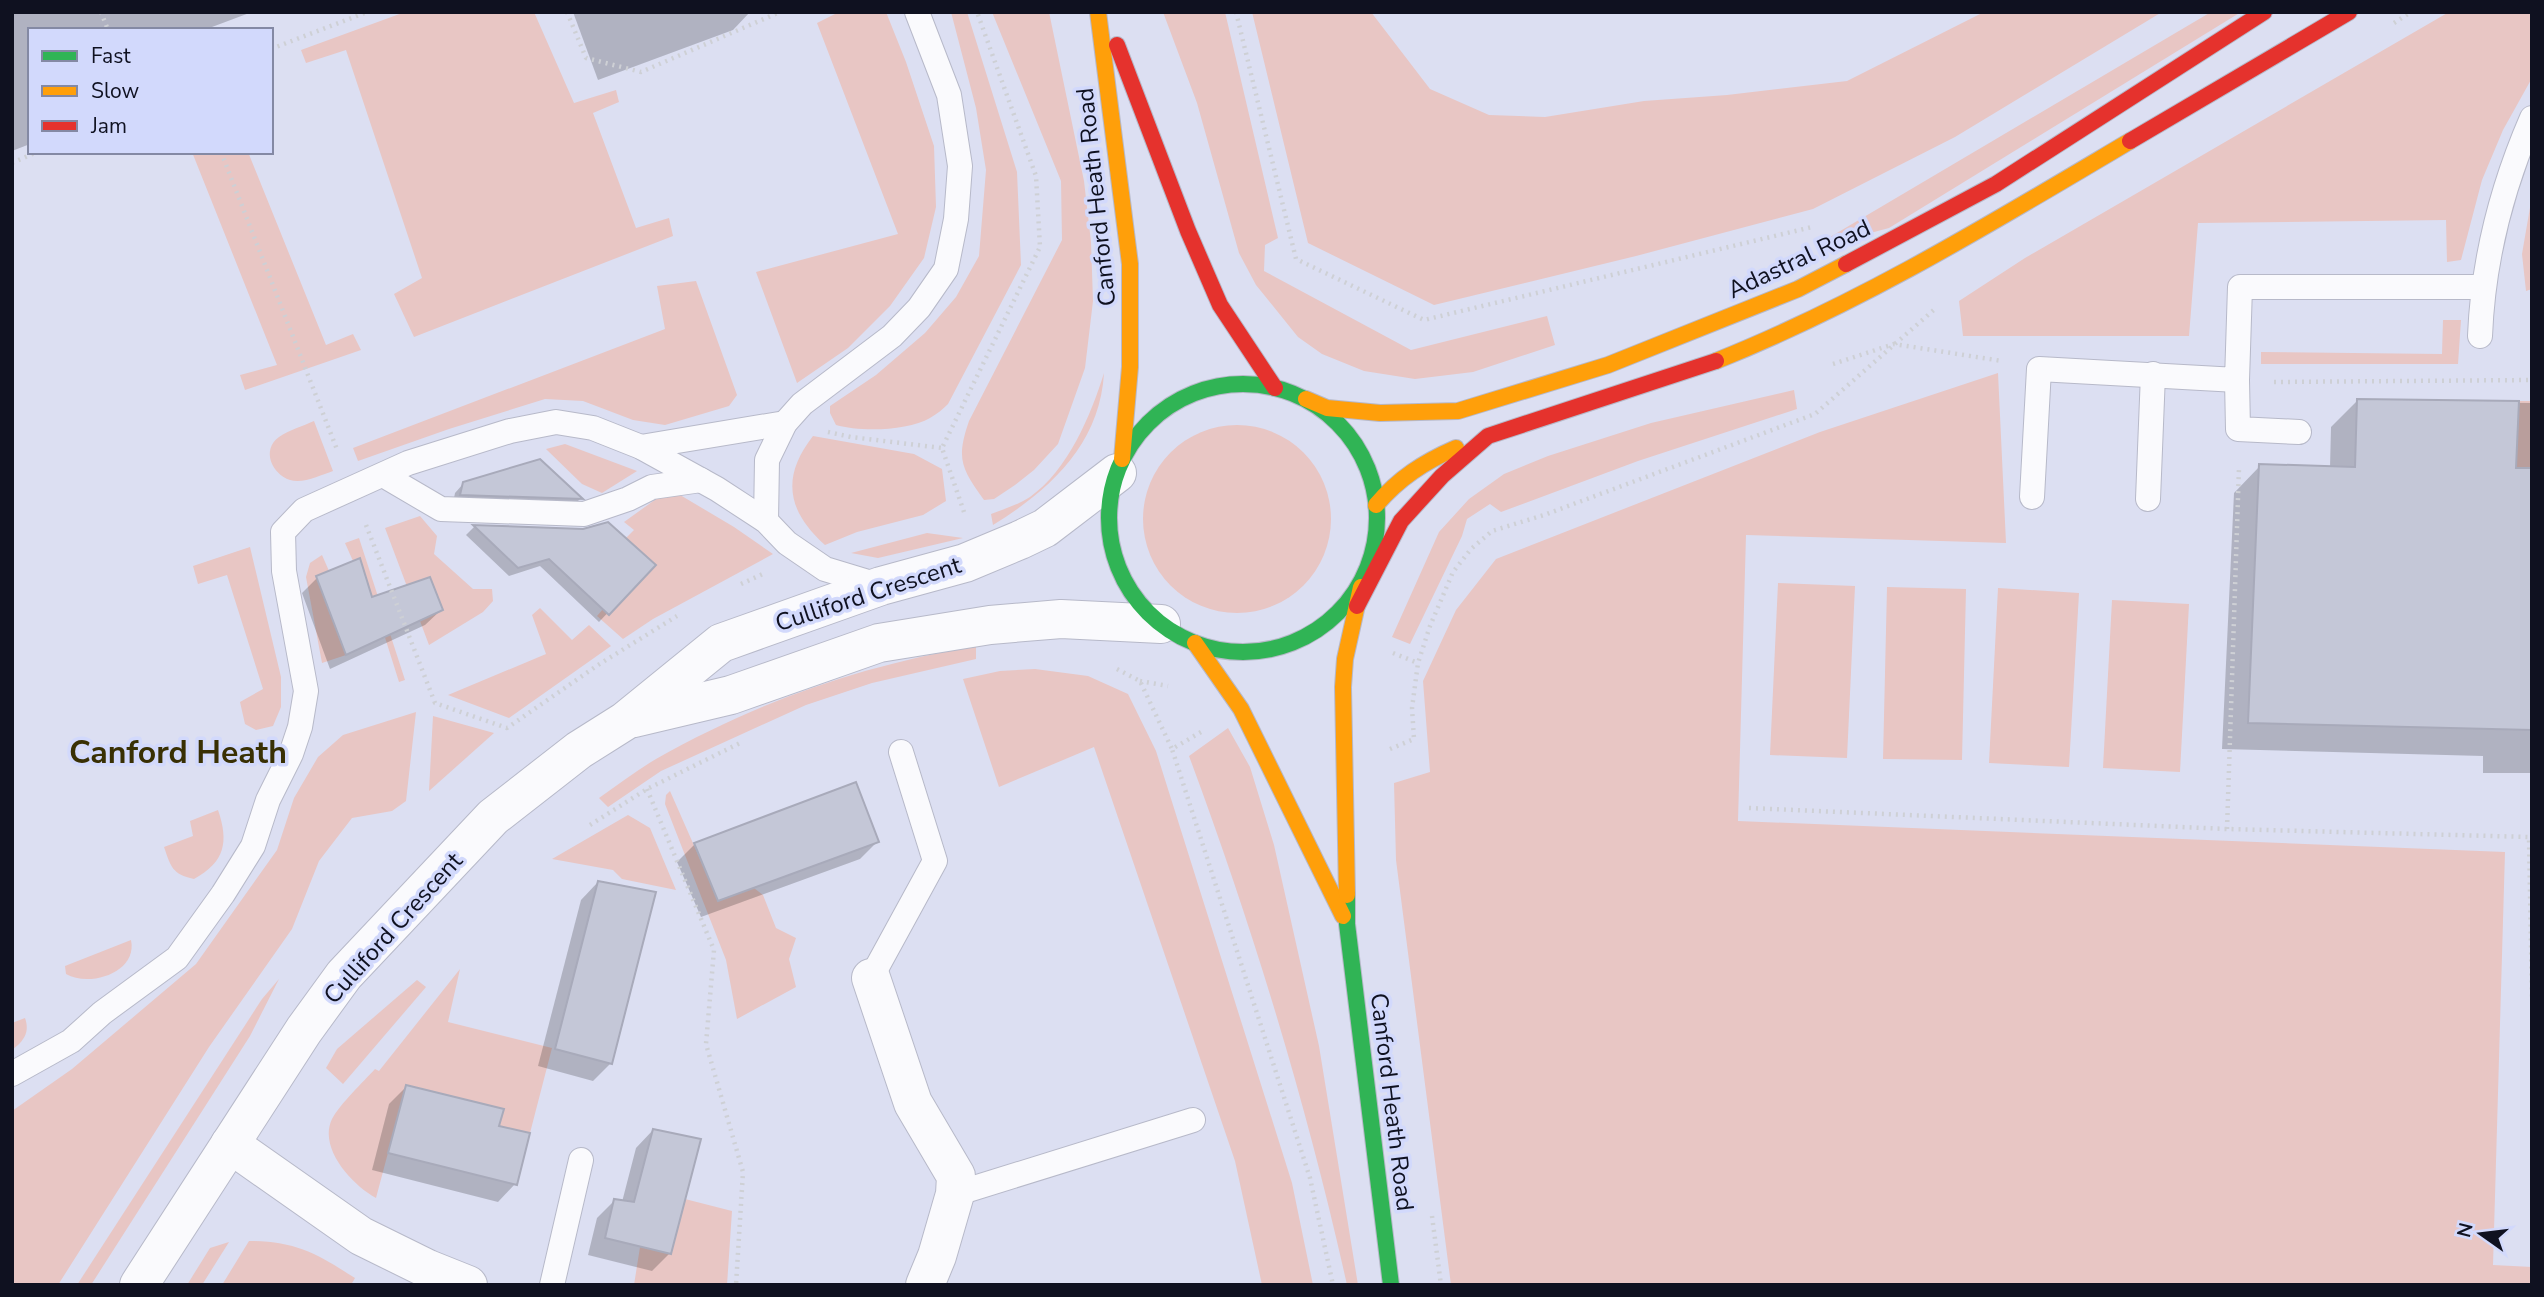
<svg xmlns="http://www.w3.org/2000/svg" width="2544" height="1297" viewBox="0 0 2544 1297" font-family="'Nunito Sans',sans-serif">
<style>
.green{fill:#e8c6c4}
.shadow{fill:#0003}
.building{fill:#c4c7d7;stroke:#a8aaba;stroke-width:2}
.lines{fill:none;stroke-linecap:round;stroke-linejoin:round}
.lane-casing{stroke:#b7b9c9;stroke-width:26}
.street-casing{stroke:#b7b9c9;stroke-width:40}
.fast-casing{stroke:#b7b9c9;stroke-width:18}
.slow-casing{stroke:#b7b9c9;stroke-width:18}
.jam-casing{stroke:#b7b9c9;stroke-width:18}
.path{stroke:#ced0d5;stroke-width:4.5;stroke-dasharray:2 5;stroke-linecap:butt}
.lane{stroke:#fafafd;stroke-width:24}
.street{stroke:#fafafd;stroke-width:38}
.fast{stroke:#30b455;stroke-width:16}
.slow{stroke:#ff9f0a;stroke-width:16}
.jam{stroke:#e5322d;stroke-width:16}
.labels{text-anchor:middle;stroke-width:7;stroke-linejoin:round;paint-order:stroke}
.street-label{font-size:24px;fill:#0f1120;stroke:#d2d9fc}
.district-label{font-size:32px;font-weight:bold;fill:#393004;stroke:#d2d9fc}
</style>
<rect width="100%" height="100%" fill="#dcdff2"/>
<!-- green -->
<g class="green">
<polygon points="405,12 534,12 574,103 616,90 619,102 593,113 636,228 669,218 673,236 414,337 394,294 422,278 346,50 306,63 301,50"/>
<polygon points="839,12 886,12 906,62 934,146 936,207 924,258 890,306 848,348 797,383 756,272 898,234 817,23"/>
<path d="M951 12H967L1017 172 1021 265 948 404C943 409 937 414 930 418 908 431 860 432 836 425L830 413V406L876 375 925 333 956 297 979 256 986 170 976 108Z"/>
<path d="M992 12H1049L1084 181 1091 242 1093 301 1085 368 1058 444 1034 470 1015 485 994 499 984 500C961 468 956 459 969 421L1062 240 1061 181Z"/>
<polygon points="1163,12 1225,12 1278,238 1265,245 1264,271 1411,350 1547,316 1555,345 1473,372 1415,379 1364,371 1322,354 1298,337 1256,285 1239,253 1197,103"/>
<polygon points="1252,12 1371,12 1430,89 1489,115 1545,117 1644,101 1727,95 1847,81 1984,12 2162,12 1955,137 1813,209 1636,256 1434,305 1308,243"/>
<polygon points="2211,12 2241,12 1889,228 1822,246 1825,240"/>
<polygon points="2449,12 2532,12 2532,78 2503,130 2482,180 2461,260 2447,262 2446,220 2198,223 2189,336 1963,336 1959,301 2025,258"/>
<polygon points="192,152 248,152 326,345 353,334 361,350 245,390 240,375 277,365"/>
<polygon points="2532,196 2532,289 2526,291 2522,254"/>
<polygon points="696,281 737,395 729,406 665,425 633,420 583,401 545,399 449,429 358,461 353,448 665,329 657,286"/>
<polygon points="2443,320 2461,320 2458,364 2261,364 2261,352 2442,354"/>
<path d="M1104 373C1100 444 1050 490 993 525L991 514C1004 509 1018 505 1030 497 1068 470 1091 415 1104 373Z"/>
<polygon points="1998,373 2006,543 1746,535 1738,821 2505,852 2493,1265 2532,1267 2532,1285 1451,1285 1396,860 1394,783 1430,772 1423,681 1456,610 1496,559 1820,432"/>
<polygon points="1794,390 1797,409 1638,461 1501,512 1490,504 1467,519 1462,536 1410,644 1392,637 1439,532 1469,499 1504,474 1548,456 1651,423"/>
<polygon points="2519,401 2532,401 2532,468 2516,468"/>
<path d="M314 421 333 471C321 475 303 484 290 480 272 474 261 450 279 437 289 430 303 426 314 421Z"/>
<circle cx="1237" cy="519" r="94"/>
<path d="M813 436 914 454 942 469 946 501 923 515 857 532 825 545C787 511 781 477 813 436Z"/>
<polygon points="565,444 637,471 602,493 582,484 546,449"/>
<polygon points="670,489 734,527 773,554 653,619 623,639 597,616 603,609 608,615 655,566 626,538 634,530 624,522"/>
<polygon points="420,516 437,536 434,554 473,589 492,589 493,601 483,612 429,645 385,528"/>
<polygon points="927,533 963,538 878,558 851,553"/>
<polygon points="359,538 405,680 399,682 360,558 353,561 345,543"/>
<polygon points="250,547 281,677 281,707 273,726 256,730 245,724 240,702 263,689 227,575 198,584 193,566"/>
<polygon points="322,555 329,571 316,577 346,655 322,663 306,577 310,563"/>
<polygon points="1778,583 1855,586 1847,758 1770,755"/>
<polygon points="1887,587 1966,589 1962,760 1883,759"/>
<polygon points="1998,588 2079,593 2069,767 1989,763"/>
<polygon points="2112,600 2189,604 2180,772 2103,768"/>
<polygon points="540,608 572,640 589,625 611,646 509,718 448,695 546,654 532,615"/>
<path d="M976 646V659L872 683 806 705 661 771 608 807 599 798C618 785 637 770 656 759 759 701 860 666 976 646Z"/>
<polygon points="1035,669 1088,676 1128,694 1156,751 1292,1183 1313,1285 1262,1285 1235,1161 1094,747 999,787 963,679 1000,671"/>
<polygon points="416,712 406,801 392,811 352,818 319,861 292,929 209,1047 58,1285 12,1285 12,1111 72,1069 196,964 277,850 294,798 318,757 343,735"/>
<polygon points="433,716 494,733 429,791"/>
<path d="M1228 728 1250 767 1274 845 1319 1046 1358 1285H1347C1307 1105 1253 928 1189 756Z"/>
<polygon points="670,791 718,900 754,888 763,895 776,928 796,938 789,959 796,987 737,1019 726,960 665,804 666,795"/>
<path d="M218 810C229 842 225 862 194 879 172 874 171 867 164 847L193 836 190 821Z"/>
<polygon points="628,815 650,828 676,890 622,879 613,870 552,859"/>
<path d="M131 940C138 972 90 988 66 974L65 966Z"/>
<path d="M460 969 448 1022 552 1048 530 1133 499 1126 503 1109 406 1085 376 1198C352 1185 318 1148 332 1119 339 1105 364 1081 375 1069L379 1071Z"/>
<polygon points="279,979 250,1036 91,1285 77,1285 262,999"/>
<polygon points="417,980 426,987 343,1084 326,1068 337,1049"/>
<path d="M25 1018C30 1032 24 1041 12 1050V1023Z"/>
<polygon points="685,1199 732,1211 727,1285 634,1285 640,1247 671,1254"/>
<path d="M249 1241C296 1241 317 1254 355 1278L351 1285H222Z"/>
<polygon points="229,1242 202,1285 187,1285 210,1248"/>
</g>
<!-- shadow -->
<g class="shadow">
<polygon points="12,12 252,12 204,30 30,30 30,144 12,151"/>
<polygon points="573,12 750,12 733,30 598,80"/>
<polygon points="2357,401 2532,403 2532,773 2483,773 2483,756 2222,749 2234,493 2260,466 2330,468 2331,427"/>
<polygon points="463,484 580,499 573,506 453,503 455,493"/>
<polygon points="474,527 584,531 653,565 599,622 540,566 509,576 466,535"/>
<polygon points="317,578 371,599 441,610 425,625 330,669 302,593"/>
<polygon points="877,842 860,859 701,917 677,862 695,844"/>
<polygon points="598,882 611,1063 593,1081 538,1066 581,900"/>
<polygon points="406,1087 497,1127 515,1184 498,1202 372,1170 389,1104"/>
<polygon points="653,1130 670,1253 652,1271 588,1255 597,1218 614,1201 622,1202 636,1148"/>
</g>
<!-- building -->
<g class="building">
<polygon points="2357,399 2519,401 2516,468 2532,468 2532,730 2248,723 2259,464 2355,467"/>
<polygon points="540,459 583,499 460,495 463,482"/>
<polygon points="608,522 656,565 609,615 549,559 518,568 473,525 583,529"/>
<polygon points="360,558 372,597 430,577 443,610 346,655 316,576"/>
<polygon points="856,782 879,842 718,901 694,843"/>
<polygon points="598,881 656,892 612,1064 555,1049"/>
<polygon points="406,1085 504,1109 499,1126 530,1133 517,1185 388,1153"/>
<polygon points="653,1129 701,1139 671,1254 605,1238 614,1199 634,1202"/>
</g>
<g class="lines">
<defs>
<g id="lane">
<path d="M2480 336C2483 261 2502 187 2532 118"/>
<polyline points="2237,380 2238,429 2299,432"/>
<polyline points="641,447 785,423"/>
<polyline points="383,475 441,509 584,514 628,499 652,487 701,480"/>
<polyline points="2032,497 2039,369 2237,380 2240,287 2483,287"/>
<polyline points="2148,499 2153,374"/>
<polyline points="766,521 767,460 785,423 802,404 892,336 919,308 946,269 956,219 960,166 949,95 917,12"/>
<polyline points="871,978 935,861 901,752"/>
<polyline points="12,1074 71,1041 102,1013 177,958 223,894 253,846 268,800 291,754 300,727 306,691 284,571 283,532 304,510 408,463 510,431 556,422 593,428 641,447 717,489 766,521 787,543 825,569 881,586"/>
<polyline points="955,1194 1193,1120"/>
<polyline points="552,1285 581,1160"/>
</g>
<g id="street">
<polyline points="634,718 731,695 879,643 990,625 1061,619 1161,624"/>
<polyline points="871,978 913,1103 956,1176 955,1194 937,1256 925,1285"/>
<polyline points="230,1144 361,1236 428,1269 468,1285"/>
<polyline points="139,1285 304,1030 344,975 493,817 579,750 625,721 721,643 881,586 965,563 1020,540 1045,528 1117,473"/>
</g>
<g id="fast">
<circle cx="1243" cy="518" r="134"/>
<polyline points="1347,895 1347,924 1391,1285"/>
</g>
<g id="slow">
<polyline points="1098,12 1130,264 1130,367 1122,459"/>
<path d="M1716 361C1861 303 1995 221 2130 141"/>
<polyline points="1306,399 1327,408 1380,413 1458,411 1608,365 1798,289 1846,264"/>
<path d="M1376 505C1399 478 1424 462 1456 448"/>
<polyline points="1195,643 1241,709 1343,916"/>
<polyline points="1347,895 1343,687 1345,659 1361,587"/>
</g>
<g id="jam">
<polyline points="1117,45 1188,231 1220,305 1275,388"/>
<polyline points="2130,141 2349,12"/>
<polyline points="1846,264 1996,184 2264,12"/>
<polyline points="1357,606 1401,521 1442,476 1488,436 1716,361"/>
</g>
</defs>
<!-- lane casing -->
<use href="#lane" class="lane-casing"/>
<!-- street casing -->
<use href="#street" class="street-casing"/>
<!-- fast casing -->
<use href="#fast" class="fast-casing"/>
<!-- slow casing -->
<use href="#slow" class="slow-casing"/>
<!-- jam casing -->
<use href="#jam" class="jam-casing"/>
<!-- path -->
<g class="path">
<polyline points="101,12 108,30"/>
<polyline points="567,12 586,58 641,72 780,12"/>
<polyline points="1236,12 1296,259 1424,320 1812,227"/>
<polyline points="2394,23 2411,12"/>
<polyline points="271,49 367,12"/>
<polyline points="221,152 338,452"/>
<polyline points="12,163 37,152"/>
<polyline points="1833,364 1894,344 2002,361"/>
<polyline points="2274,382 2532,380"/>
<polyline points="828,432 851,437 942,448"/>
<polyline points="964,512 942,448 1040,247 1036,176 977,12"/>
<polyline points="366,525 435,703 507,728 598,665 677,616"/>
<polyline points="741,584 765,573"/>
<polyline points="1393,653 1418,663"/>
<polyline points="1117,669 1140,681 1172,749"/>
<polyline points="1140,681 1168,686"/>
<polyline points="1201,732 1172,749 1310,1178 1333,1285"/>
<polyline points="1390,749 1414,739 1412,708 1418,663 1430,626 1453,572 1471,549 1492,531 1544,515 1815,414 1936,308"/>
<polyline points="647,789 714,950 706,1044 743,1172 736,1285"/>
<polyline points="1749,808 2227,829 2529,837 2532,999"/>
<polyline points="590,825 647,789 740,743"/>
<polyline points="2227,829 2239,468"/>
<polyline points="1432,1216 1441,1285"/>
</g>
<!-- lane -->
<use href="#lane" class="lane"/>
<!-- street -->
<use href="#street" class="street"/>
<!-- fast -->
<use href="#fast" class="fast"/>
<!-- slow -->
<use href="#slow" class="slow"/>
<!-- jam -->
<use href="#jam" class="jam"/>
</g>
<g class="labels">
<!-- street labels -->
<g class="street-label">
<text transform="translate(1096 197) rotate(-96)" y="8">Canford Heath Road</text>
<text transform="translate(1799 259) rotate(-25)" y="8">Adastral Road</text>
<text transform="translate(868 594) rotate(-18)" y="8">Culliford Crescent</text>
<text transform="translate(393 928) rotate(-48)" y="8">Culliford Crescent</text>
<text transform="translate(1392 1102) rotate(83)" y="8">Canford Heath Road</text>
</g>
<!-- district labels -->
<g class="district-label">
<text x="178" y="763">Canford Heath</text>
</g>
</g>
<!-- border -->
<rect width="2544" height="1297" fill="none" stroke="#0f1120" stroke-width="28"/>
<!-- legend -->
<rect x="28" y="28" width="245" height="126" fill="#d2d9fc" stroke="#8489a4" stroke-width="2"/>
<rect x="42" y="51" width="35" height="10" fill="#30b455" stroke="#8489a4" stroke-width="2"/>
<text x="91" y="63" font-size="21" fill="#0f1120">Fast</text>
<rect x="42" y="86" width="35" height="10" fill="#ff9f0a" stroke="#8489a4" stroke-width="2"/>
<text x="91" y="98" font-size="21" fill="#0f1120">Slow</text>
<rect x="42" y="121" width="35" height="10" fill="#e5322d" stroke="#8489a4" stroke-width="2"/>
<text x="91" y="133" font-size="21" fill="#0f1120">Jam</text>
<!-- north arrow -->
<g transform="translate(2481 1234) rotate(284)" stroke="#d2d9fc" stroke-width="5" paint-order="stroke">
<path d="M0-5L12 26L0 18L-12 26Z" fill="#0f1120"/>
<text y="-10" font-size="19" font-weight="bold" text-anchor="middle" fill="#0f1120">N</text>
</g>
</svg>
